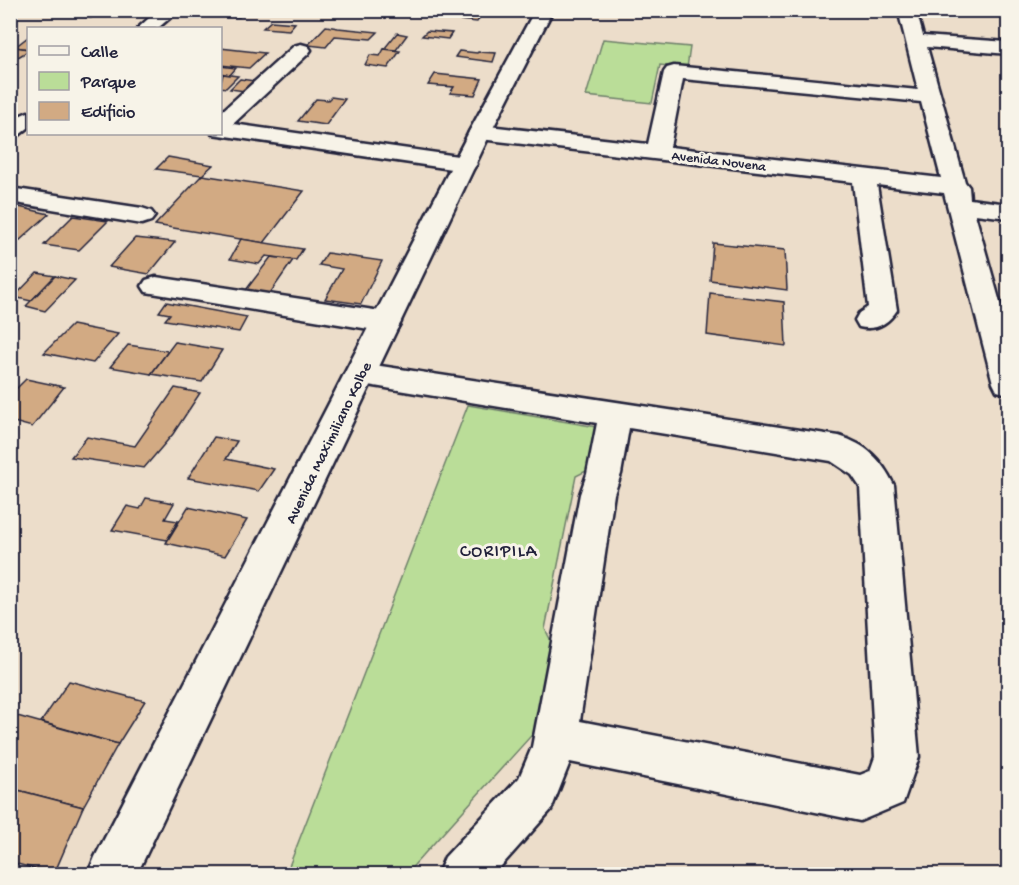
<svg xmlns="http://www.w3.org/2000/svg" width="1019" height="885" viewBox="0 0 1019 885" font-family="'Gochi Hand',sans-serif">
<style>
.green{fill:#badd98;stroke:#6e806a;stroke-width:1.5}
.building{fill:#d2aa83;stroke:#22223b;stroke-width:1.5}
.lines{fill:none;stroke-linecap:round;stroke-linejoin:round}
.minor-casing{stroke:#22223b;stroke-width:5}
.major-casing{stroke:#22223b;stroke-width:5}
.minor{fill:#f7f3e8;fill-rule:evenodd}
.major{fill:#f7f3e8;fill-rule:evenodd}
.labels{text-anchor:middle;stroke-width:6;stroke-linejoin:round;paint-order:stroke}
.far-street-label{font-size:14px;fill:#22223b;stroke:#f7f3e8}
.street-label{font-size:16px;fill:#22223b;stroke:#f7f3e8}
.neighbourhood-label{font-size:18px;letter-spacing:1.5px;fill:#22223b;stroke:#f7f3e8}
</style>
<rect width="100%" height="100%" fill="#ecddca"/>
<filter id="ink" filterUnits="userSpaceOnUse"><feTurbulence type="fractalNoise" baseFrequency=".0167" numOctaves="2"/><feDisplacementMap in="SourceGraphic" scale="12" xChannelSelector="R" yChannelSelector="G"/><feConvolveMatrix kernelMatrix="1 2 1 2 8 2 1 2 1" color-interpolation-filters="sRGB"/></filter>
<g filter="url(#ink)">
<!-- green -->
<g class="green">
<polygon points="603,39 690,47 687,68 660,65 652,103 586,96"/>
<polygon points="468,405 597,427 590,469 576,476 545,629 556,651 539,727 406,874 286,874"/>
</g>
<!-- building -->
<g class="building">
<polygon points="70,10 87,10 86,12 98,13 91,18 65,14"/>
<polygon points="199,10 243,10 245,11 239,17 197,13"/>
<polygon points="446,11 481,15 477,22 440,18"/>
<polygon points="271,21 295,23 289,30 263,28"/>
<polygon points="326,26 338,28 378,32 371,39 335,36 326,47 308,45"/>
<polygon points="427,31 452,33 448,39 422,36"/>
<polygon points="397,33 407,35 396,50 384,49"/>
<polygon points="28,37 28,49 15,47"/>
<polygon points="15,47 28,49 28,51 10,62 10,50"/>
<polygon points="220,48 265,53 249,68 220,65"/>
<polygon points="384,49 400,51 388,68 365,65 370,55 380,56"/>
<polygon points="459,51 477,53 478,52 496,53 493,62 455,57"/>
<polygon points="220,66 236,68 230,75 220,73"/>
<polygon points="223,74 230,75 238,76 226,88 220,87"/>
<polygon points="435,74 482,79 475,95 450,93 454,87 428,85"/>
<polygon points="240,79 255,81 245,91 230,89"/>
<polygon points="331,97 345,99 326,125 298,121 316,99 328,100"/>
<polygon points="168,157 213,165 202,175 156,169"/>
<polygon points="202,175 304,191 264,243 155,225"/>
<polygon points="19,207 49,214 10,249 10,215"/>
<polygon points="73,216 108,221 79,250 44,245"/>
<polygon points="135,238 175,242 149,274 109,267"/>
<polygon points="241,239 303,249 296,260 266,256 259,264 230,259"/>
<polygon points="713,243 785,250 787,290 710,280"/>
<polygon points="327,253 382,261 361,304 325,299 342,269 319,265"/>
<polygon points="271,257 293,260 264,302 240,298"/>
<polygon points="37,273 55,276 31,301 14,297"/>
<polygon points="55,276 75,280 45,311 26,306"/>
<polygon points="710,293 784,302 786,346 707,335"/>
<polygon points="166,302 247,317 239,332 165,320 170,314 159,312"/>
<polygon points="72,325 118,334 93,363 44,353"/>
<polygon points="175,342 222,350 202,382 151,374"/>
<polygon points="128,345 168,351 151,374 110,367"/>
<polygon points="26,379 64,387 32,427 10,421 10,395"/>
<polygon points="175,388 200,393 173,434 144,468 71,457 87,437 135,446"/>
<polygon points="214,437 237,441 226,459 274,469 259,491 188,478"/>
<polygon points="146,498 174,503 165,519 178,521 167,540 112,530 127,506 140,509"/>
<polygon points="188,507 247,520 225,556 166,543"/>
<polygon points="69,681 145,701 118,744 41,722"/>
<polygon points="10,714 118,744 83,807 10,788"/>
<polygon points="10,788 83,807 54,874 10,862"/>
</g>
<g class="lines">
<defs>
<g id="minor">
<polygon points="158,10 179,10 158,28 138,28"/>
<path d="M898 10H916L923 36 1008 42V54L927 47 965 182 969 187 970 199 1008 204V218L975 214 1008 331V394L997 391 993 383 944 193 877 185 897 310C888 324 875 331 859 327L855 320 859 313 868 307 853 182 480 139 472 137 469 132 472 127 480 125 648 144 664 72 667 68 674 66 918 90ZM683 79 921 102 941 178 670 147Z"/>
<polygon points="301,44 308,46 311,50 308,54 233,124 465,157 473,159 477,164 473,169 465,171 212,134 220,134 220,113 294,46"/>
<polygon points="28,112 28,128 18,136 10,137 10,120"/>
<polygon points="10,188 142,208 151,211 155,216 151,221 142,224 10,202"/>
<polygon points="156,277 387,312 397,315 401,322 397,329 387,332 146,292 142,286 146,280"/>
<path d="M361 363 839 436C867 445 881 459 894 485L919 757 903 803 860 821 570 762 551 810 494 874H438L445 857 519 778 532 747 580 494 587 474 597 423 350 382 346 374 350 366ZM629 428 831 461 852 475 860 487 875 757 870 771 860 775 580 721 614 494 621 474Z"/>
</g>
<polygon id="major" points="535,10 553,10 491,132 137,874 88,874 95,857 469,132"/>
</defs>
<!-- minor casing -->
<use href="#minor" class="minor-casing"/>
<!-- major casing -->
<use href="#major" class="major-casing"/>
<!-- minor -->
<use href="#minor" class="minor"/>
<!-- major -->
<use href="#major" class="major"/>
</g>
</g>
<g class="labels">
<!-- far-street labels -->
<g class="far-street-label">
<text transform="translate(719 160) rotate(7)" y="5">Avenida Novena</text>
</g>
<!-- street labels -->
<g class="street-label">
<text transform="translate(327 442) rotate(-64)" y="6">Avenida Maximiliano Kolbe</text>
</g>
<!-- neighbourhood labels -->
<g class="neighbourhood-label">
<text x="499" y="556">CORIPILA</text>
</g>
</g>
<!-- margin -->
<rect width="1019" height="885" fill="none" stroke="#f7f3e8" stroke-width="36"/>
<rect x="18" y="18" width="983" height="849" fill="none" stroke="#22223b" stroke-width="2" filter="url(#ink)"/>
<!-- legend -->
<rect x="27" y="27" width="195" height="108" fill="#f7f3e8" stroke="#a29fa3" stroke-width="1.5"/>
<rect x="39" y="46" width="30" height="9" fill="#f7f3e8" stroke="#a29fa3" stroke-width="1.5"/>
<text x="81" y="57" font-size="18" fill="#22223b">Calle</text>
<rect x="39" y="72" width="30" height="18" fill="#badd98" stroke="#a29fa3" stroke-width="1.5"/>
<text x="81" y="87" font-size="18" fill="#22223b">Parque</text>
<rect x="39" y="102" width="30" height="18" fill="#d2aa83" stroke="#a29fa3" stroke-width="1.5"/>
<text x="81" y="117" font-size="18" fill="#22223b">Edificio</text>
</svg>
